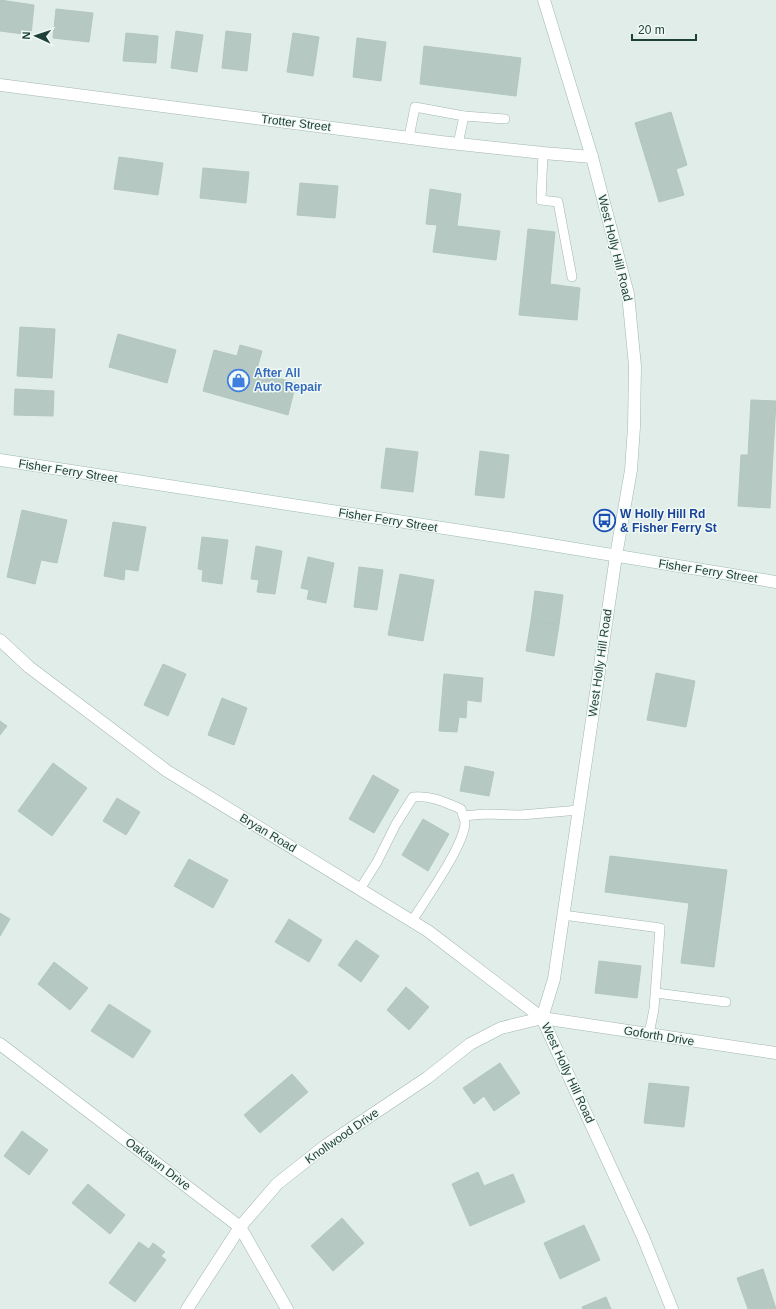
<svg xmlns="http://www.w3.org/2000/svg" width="776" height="1309" viewBox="0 0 776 1309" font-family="Helvetica,sans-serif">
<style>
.building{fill:#b5c8c1;stroke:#b2c7bf}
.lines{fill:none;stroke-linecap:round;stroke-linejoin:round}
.lane-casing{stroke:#a2b6b0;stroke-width:10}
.street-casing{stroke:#a2b6b0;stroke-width:13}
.secondary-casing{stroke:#9dbab1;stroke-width:13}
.lane{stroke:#fff;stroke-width:9}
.street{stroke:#fff;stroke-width:12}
.secondary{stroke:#fff;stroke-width:12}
.labels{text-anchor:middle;stroke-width:3;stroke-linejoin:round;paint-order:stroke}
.street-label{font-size:12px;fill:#1f4038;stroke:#f1f9f5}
.shop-label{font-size:12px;font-weight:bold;fill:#366cbe;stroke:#f1f9f5;text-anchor:start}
.transit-label{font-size:12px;font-weight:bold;fill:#164399;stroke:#f1f9f5;text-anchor:start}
</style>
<rect width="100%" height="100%" fill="#e0ede8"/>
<!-- building -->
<g class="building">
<polygon points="0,0 34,5 31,35 0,31"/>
<polygon points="56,9 93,13 89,42 53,38"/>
<polygon points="176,31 203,35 197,72 171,68"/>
<polygon points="226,31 251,34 247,71 222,68"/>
<polygon points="126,33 158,36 156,63 123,61"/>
<polygon points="293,33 319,37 313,76 287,72"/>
<polygon points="357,38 386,42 381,81 353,77"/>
<polygon points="424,46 521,58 516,96 420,84"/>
<polygon points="671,112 687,165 676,169 684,195 659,202 635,123"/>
<polygon points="119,157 163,163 158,195 114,189"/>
<polygon points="203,168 249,172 246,203 200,198"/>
<polygon points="300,183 338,186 335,218 297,215"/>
<polygon points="430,189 461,194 457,226 500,231 496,260 433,252 437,225 426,224"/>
<polygon points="528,229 555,232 550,284 580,288 577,320 519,315"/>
<polygon points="20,327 55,329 52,378 17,376"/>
<polygon points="118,334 176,350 167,383 109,367"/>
<polygon points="240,345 262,351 256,372 296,383 288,415 203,391 214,350 237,356"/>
<polygon points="15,389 54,391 53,416 14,415"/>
<polygon points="751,400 776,401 770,508 738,506 741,455 748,455"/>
<polygon points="386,448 418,452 413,492 381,488"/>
<polygon points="480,451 509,455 504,498 475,495"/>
<polygon points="22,510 67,520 57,563 41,560 35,584 7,577"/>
<polygon points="113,522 146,527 138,571 125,569 124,580 104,576"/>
<polygon points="202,537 228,540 222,584 202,581 203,570 198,569"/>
<polygon points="256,546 282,551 275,594 257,592 259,580 251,579"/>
<polygon points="308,557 334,563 326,603 307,599 309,590 301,588"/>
<polygon points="359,567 383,570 377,610 354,607"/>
<polygon points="400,574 434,580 423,641 388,635"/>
<polygon points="535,591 563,595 559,625 531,621"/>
<polygon points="531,621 559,625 554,656 526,651"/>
<polygon points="163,664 186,674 168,716 144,705"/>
<polygon points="656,673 695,681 686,727 647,720"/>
<polygon points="444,674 483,678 481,702 467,700 466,718 459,717 457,732 439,731"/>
<polygon points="222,698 247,708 234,745 208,735"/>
<polygon points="0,721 7,726 0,735"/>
<polygon points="53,763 87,788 52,836 18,811"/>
<polygon points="465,766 494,772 489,796 460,791"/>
<polygon points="373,775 399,790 374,833 349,819"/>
<polygon points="117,798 140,812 126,835 103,821"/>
<polygon points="423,819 449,834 428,871 402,855"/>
<polygon points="610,856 727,870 714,967 681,963 689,903 605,892"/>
<polygon points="189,859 228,880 213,908 174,886"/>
<polygon points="0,913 10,919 0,936"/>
<polygon points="289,919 322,940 309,962 275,942"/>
<polygon points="356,940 379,956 361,982 338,965"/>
<polygon points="599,961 641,966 637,998 595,993"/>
<polygon points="54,962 88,988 70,1010 38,984"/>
<polygon points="406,987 429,1007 409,1030 387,1010"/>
<polygon points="109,1004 151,1031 133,1058 91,1031"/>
<polygon points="500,1063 520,1093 494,1111 484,1096 474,1104 463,1088"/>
<polygon points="292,1074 308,1092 260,1133 244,1115"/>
<polygon points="649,1083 689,1087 684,1127 644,1123"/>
<polygon points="22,1131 48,1150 29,1175 4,1156"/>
<polygon points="478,1172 484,1186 513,1174 525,1202 470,1226 452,1184"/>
<polygon points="88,1184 125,1215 110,1234 72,1203"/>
<polygon points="342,1218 364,1243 333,1271 311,1246"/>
<polygon points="584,1225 600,1260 560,1279 544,1243"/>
<polygon points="139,1242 149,1249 153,1243 165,1252 161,1256 166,1260 135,1302 109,1283"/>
<polygon points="763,1269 776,1309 748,1309 737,1278"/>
<polygon points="606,1297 611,1309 583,1309 582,1307"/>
</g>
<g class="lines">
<defs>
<g id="lane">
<polyline points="464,116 505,119"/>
<polyline points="409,137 415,107 464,116 458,144"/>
<polyline points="543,153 541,200 558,202 572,277"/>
<polyline points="463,816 485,814 521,815 579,810"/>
<path d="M360 889 377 862 396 824 413 797C430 795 445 802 461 809 462 813 465 819 465 823 464 846 425 900 412 921"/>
<polyline points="563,915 660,928 654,1009 649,1034"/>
<polyline points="656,993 726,1002"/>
</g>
<g id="street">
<polyline points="0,85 441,142 543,153 592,157"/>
<polyline points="0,640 29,667 167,771 428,931 542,1018"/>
<polyline points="0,1044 240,1227 287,1309"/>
<polyline points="187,1309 240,1227 277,1184 325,1146 427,1078 470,1044 501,1028 542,1018 776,1053"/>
</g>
<g id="secondary">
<polyline points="544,0 592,157 628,294 635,366 634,427 631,470 616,556 554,979 542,1018 643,1237 672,1309"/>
<polyline points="0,460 515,539 776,582"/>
</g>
</defs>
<!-- lane casing -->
<use href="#lane" class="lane-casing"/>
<!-- street casing -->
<use href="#street" class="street-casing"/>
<!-- secondary casing -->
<use href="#secondary" class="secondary-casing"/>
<!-- lane -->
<use href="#lane" class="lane"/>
<!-- street -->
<use href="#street" class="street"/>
<!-- secondary -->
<use href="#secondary" class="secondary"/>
</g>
<!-- icons -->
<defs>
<symbol id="shop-ring" viewBox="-11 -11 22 22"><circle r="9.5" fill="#f1f9f5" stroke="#3f7fe0" stroke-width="1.5"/><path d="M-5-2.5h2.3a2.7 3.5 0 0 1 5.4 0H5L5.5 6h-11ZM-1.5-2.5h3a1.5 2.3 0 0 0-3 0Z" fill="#3f7fe0"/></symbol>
<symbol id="bus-ring" viewBox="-11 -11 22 22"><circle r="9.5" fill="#f1f9f5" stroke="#1a4fb4" stroke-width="1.5"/><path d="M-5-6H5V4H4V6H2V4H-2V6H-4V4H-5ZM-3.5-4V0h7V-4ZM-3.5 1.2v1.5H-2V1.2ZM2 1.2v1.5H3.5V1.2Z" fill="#1a4fb4"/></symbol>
</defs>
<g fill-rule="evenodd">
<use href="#shop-ring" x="226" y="368" width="25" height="25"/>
<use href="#bus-ring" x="592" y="508" width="25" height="25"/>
</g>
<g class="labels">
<!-- street labels -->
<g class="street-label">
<text transform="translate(296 123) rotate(7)" y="4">Trotter Street</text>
<text transform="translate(615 248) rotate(76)" y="4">West Holly Hill Road</text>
<text transform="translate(68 471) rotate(9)" y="4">Fisher Ferry Street</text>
<text transform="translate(388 520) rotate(9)" y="4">Fisher Ferry Street</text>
<text transform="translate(708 571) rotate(9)" y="4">Fisher Ferry Street</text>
<text transform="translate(600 663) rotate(-82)" y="4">West Holly Hill Road</text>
<text transform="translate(268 833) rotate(31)" y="4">Bryan Road</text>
<text transform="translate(659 1036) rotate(9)" y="4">Goforth Drive</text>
<text transform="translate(568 1073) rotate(65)" y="4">West Holly Hill Road</text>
<text transform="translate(342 1136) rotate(-35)" y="4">Knollwood Drive</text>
<text transform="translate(158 1164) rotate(37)" y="4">Oaklawn Drive</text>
</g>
<!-- shop labels -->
<g class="shop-label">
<text x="254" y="377">After All<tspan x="254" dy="14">Auto Repair</tspan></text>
</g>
<!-- transit labels -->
<g class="transit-label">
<text x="620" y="518">W Holly Hill Rd<tspan x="620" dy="14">&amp; Fisher Ferry St</tspan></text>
</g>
</g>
<!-- north arrow -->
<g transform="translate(36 36) rotate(273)" stroke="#f1f9f5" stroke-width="3" paint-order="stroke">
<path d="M0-3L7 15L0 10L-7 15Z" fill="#1f4038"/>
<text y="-6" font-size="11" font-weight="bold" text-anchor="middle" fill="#1f4038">N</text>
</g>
<!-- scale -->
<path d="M632 34v6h64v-6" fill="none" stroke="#1f4038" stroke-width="2"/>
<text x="638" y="34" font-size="12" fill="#1f4038" stroke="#f1f9f5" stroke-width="3" paint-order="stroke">20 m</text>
</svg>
